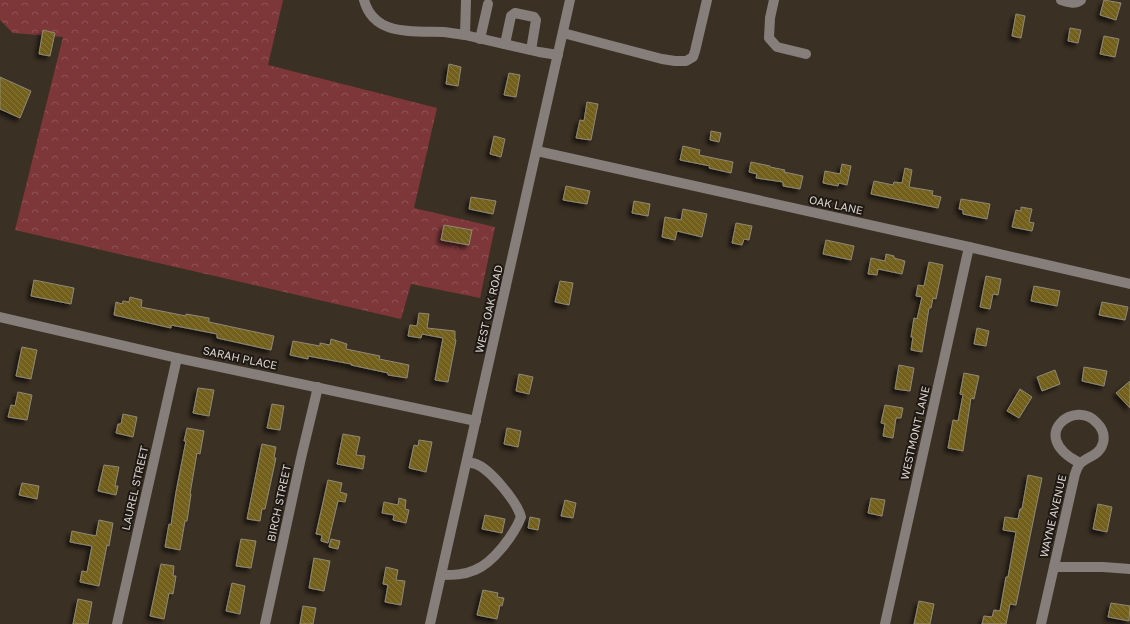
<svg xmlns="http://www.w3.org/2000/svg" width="1130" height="624" viewBox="0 0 1130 624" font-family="'Golos Text',sans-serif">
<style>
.forest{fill:url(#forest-crowns)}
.building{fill:url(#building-back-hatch);stroke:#8e8978;filter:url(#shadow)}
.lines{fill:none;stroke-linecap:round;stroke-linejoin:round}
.minor{stroke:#867e7a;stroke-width:10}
.labels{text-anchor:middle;stroke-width:4;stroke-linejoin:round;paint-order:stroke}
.street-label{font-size:11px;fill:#d9d2ca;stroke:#1e1914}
</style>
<defs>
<pattern id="forest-crowns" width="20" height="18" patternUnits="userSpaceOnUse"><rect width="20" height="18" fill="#7e3739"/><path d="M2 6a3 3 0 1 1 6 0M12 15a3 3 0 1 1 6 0" fill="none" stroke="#905354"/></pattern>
<pattern id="building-back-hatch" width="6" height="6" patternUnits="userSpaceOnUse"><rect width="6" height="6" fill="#73611b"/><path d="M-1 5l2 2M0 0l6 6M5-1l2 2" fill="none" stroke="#86773b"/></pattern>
<filter id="shadow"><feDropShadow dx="-3.5" dy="3.5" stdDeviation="2" flood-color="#0009"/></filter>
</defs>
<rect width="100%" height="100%" fill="#3b3024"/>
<!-- forest -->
<polygon class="forest" points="0,0 283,0 268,65 437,108 414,208 495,227 480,298 411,284 401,319 15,230 63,37 13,33 0,20"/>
<!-- building -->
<g class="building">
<polygon points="1104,0 1121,3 1116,20 1100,15"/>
<polygon points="1016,14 1025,16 1021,38 1012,36"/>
<polygon points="1070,28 1081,30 1078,43 1068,41"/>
<polygon points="43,30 55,33 50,56 39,54"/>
<polygon points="1104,36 1119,39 1115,57 1100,54"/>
<polygon points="449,64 461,67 458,86 446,84"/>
<polygon points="509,73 520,75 516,97 504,95"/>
<polygon points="0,77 31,91 20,118 0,109"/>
<polygon points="587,102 598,104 591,140 576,138 580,120 584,121"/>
<polygon points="711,131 721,133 719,142 710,140"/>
<polygon points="494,136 505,139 501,157 490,154"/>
<polygon points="683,146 700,150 699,155 733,162 731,173 709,168 710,166 680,160"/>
<polygon points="751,162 770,166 770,167 785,170 784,172 803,176 800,189 783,186 783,182 756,178 757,174 749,172"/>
<polygon points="842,164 851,166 847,185 839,183 838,186 823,183 825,171 840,174"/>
<polygon points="905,168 912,170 909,187 933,191 932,195 941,197 938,208 871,194 874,181 893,185 894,182 902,183"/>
<polygon points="566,186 590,191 587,204 563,200"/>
<polygon points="471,197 496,201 493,214 469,209"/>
<polygon points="961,199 990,204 987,219 963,214 963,210 959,209"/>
<polygon points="634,201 650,204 648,216 632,213"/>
<polygon points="1021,207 1032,209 1029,222 1034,223 1032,231 1012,227 1016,210 1021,211"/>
<polygon points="683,209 707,214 702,237 677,231 675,240 662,237 665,217 681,220"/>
<polygon points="736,223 752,226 749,240 744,239 742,245 732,243"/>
<polygon points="444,225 472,230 469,245 441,240"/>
<polygon points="826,240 854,246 851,260 823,254"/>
<polygon points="886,254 894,256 894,258 905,261 902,274 878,269 877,275 868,274 871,258 885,261"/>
<polygon points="929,262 943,265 936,299 933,298 931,308 929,308 922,352 911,350 913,337 911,337 914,318 917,319 922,297 916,296 918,285 924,286"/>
<polygon points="986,276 1001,279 998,295 993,294 990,309 980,307"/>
<polygon points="34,280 74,288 71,304 31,296"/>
<polygon points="560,281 573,283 569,305 555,302"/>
<polygon points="1034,286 1060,291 1057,306 1031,301"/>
<polygon points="130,297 142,300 141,307 186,316 186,314 209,318 209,322 274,336 271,350 217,338 217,334 171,325 171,328 114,315 116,302 122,304 123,301 129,302"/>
<polygon points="1102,302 1128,307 1125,320 1099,315"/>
<polygon points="419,313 429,314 427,328 455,331 455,339 456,340 448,382 435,380 443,338 422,334 421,338 408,336 410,325 417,326"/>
<polygon points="977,328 989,331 986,346 974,344"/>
<polygon points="331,339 347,344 346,349 380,356 379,359 409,365 407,378 388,375 388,373 351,365 351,364 308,356 308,359 290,355 293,341 320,346 320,343 330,345"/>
<polygon points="22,347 37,350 31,379 16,376"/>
<polygon points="899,365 914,368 910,391 895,389"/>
<polygon points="1084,367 1107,371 1104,386 1082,381"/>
<polygon points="1055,370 1060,384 1042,391 1037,377"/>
<polygon points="964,373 979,376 974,399 971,398 963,451 948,448 953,420 958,421 963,395 960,394"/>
<polygon points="519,374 533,377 529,394 516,391"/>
<polygon points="1130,381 1130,408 1116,393"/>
<polygon points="198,388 214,390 209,416 193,413"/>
<polygon points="1020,389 1032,397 1019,418 1007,411"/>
<polygon points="18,392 32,395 27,420 8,417 11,405 15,406"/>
<polygon points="272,404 284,406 280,430 267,428"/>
<polygon points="885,405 903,408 901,418 896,418 893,438 883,436 885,424 881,423"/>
<polygon points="123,414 137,417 133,437 116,433 118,424 121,424"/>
<polygon points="187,428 204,431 200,454 197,453 190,494 191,494 187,521 185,521 180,550 165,547 169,524 171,525 176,492 184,451 186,441 184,441"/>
<polygon points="507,428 521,431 518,447 504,444"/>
<polygon points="343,434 360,437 356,455 365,456 363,469 337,464"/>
<polygon points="419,440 432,442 426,472 409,468 414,445 418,446"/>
<polygon points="262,444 276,447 274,458 276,458 265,509 262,509 260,521 247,519"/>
<polygon points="104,465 119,467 115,486 118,486 116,495 98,491"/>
<polygon points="1028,475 1042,478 1016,605 1010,604 1006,624 982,624 984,616 992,617 994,610 1000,611 1006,577 1008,577 1016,532 1003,530 1005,517 1018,519 1020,509 1022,509"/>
<polygon points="328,480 342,483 340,492 347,494 345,502 338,501 328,543 321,541 322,535 316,534"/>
<polygon points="22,483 39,486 37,499 19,495"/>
<polygon points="399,498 406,500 405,509 409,510 406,523 393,520 394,515 382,513 384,502 398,505"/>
<polygon points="871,498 885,500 882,516 868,513"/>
<polygon points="565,500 576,503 573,518 561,516"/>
<polygon points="1098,504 1112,507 1107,532 1093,529"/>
<polygon points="485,515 505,519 502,533 482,529"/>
<polygon points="530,517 540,519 538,530 528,528"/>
<polygon points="99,520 113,523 109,546 107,545 99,586 80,582 82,571 87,572 92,546 70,542 72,531 96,536"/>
<polygon points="241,539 256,541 251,568 236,566"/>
<polygon points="331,539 340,541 338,549 329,547"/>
<polygon points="314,558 330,561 324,591 309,588"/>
<polygon points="161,564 174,566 173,576 176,576 173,594 169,593 164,619 150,616"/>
<polygon points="386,567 398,570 396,580 405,581 401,605 385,602 388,585 383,584"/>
<polygon points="232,583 245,586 240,614 226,611"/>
<polygon points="483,590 498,593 497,597 504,598 502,606 500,605 497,619 477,615"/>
<polygon points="78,599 92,602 88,624 73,624"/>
<polygon points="919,601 934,604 930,624 914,624"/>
<polygon points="1111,603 1130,606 1129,621 1108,617"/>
<polygon points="303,606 316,608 313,624 300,624"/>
</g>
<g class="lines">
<!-- minor -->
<g class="minor">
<path d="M364 0C374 37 414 31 444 32 451 33 458 34 465 35"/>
<polyline points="466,0 465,35 539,52 558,55"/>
<polyline points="774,0 770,18 769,38 777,47 806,54"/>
<path d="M1061 0C1068 2 1075 5 1081 0"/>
<polyline points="563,33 662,59 675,61 686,61 693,57 695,51 707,0"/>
<polyline points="480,39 488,4"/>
<polyline points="505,44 511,16 515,13 534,17 536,20 531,50"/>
<polyline points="537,151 969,247 1130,284"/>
<polyline points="0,317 177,358 476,421"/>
<polyline points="1054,567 1103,567 1130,569"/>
<path d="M441 575C453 575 464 575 475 570 493 563 514 535 521 517 517 502 491 470 476 464 473 463 470 463 467 462"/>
<polyline points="117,624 177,358"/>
<polyline points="265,624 301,458 318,387"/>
<polyline points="430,624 570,0"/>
<polyline points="885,624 969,247"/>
<path d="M1041 624 1075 474C1076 471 1077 468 1079 465 1086 456 1099 457 1103 443 1105 435 1102 428 1097 423 1076 398 1027 435 1078 462"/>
</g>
</g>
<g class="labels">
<!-- street labels -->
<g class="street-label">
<text transform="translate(836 205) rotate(12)" y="4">OAK LANE</text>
<text transform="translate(489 309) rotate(-77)" y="4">WEST OAK ROAD</text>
<text transform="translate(240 358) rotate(12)" y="4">SARAH PLACE</text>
<text transform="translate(915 433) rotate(-77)" y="4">WESTMONT LANE</text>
<text transform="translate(135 488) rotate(-77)" y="4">LAUREL STREET</text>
<text transform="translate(279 503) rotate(-78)" y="4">BIRCH STREET</text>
<text transform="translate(1053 516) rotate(-77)" y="4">WAYNE AVENUE</text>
</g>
</g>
</svg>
